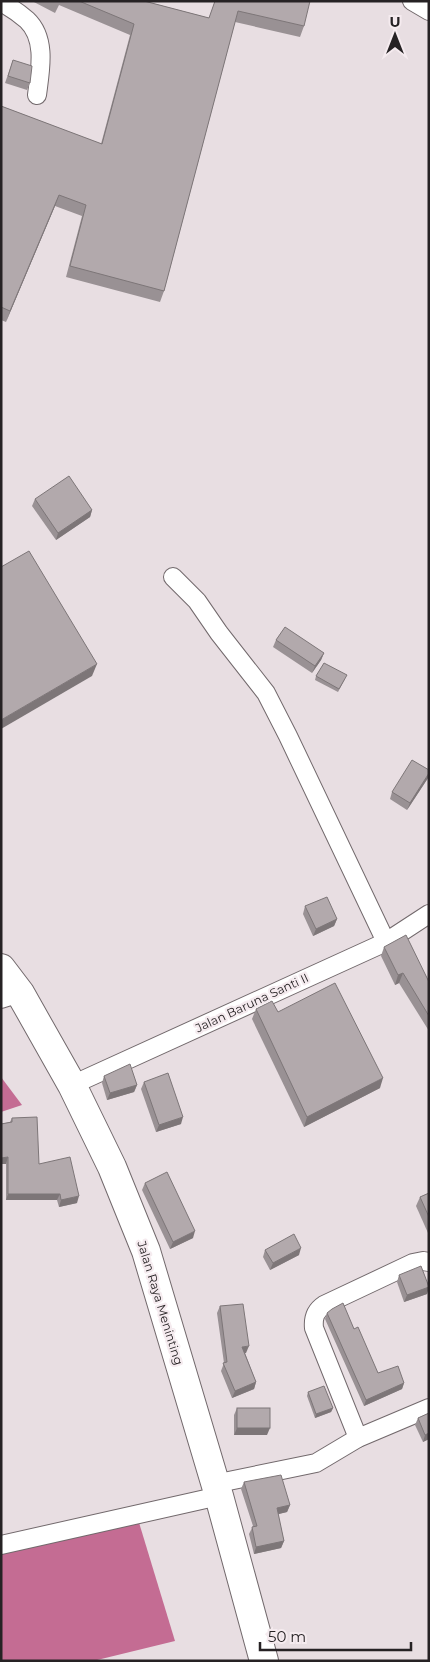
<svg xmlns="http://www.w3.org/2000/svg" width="430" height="1662" viewBox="0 0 430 1662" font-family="Montserrat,sans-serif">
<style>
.water{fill:#c46c93}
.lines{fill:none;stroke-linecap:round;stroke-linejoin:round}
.street-casing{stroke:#72696c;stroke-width:20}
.highway-casing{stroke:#72696c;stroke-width:30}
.street{stroke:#fff;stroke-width:18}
.highway{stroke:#fff;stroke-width:28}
.wall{fill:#999194}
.shaded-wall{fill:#7d7678}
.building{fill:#b2a9ac;stroke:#7d7678}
.labels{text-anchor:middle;stroke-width:4.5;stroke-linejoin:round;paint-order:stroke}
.street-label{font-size:12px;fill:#262224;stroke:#f5ebef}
</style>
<rect width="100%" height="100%" fill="#e8dee2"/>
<!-- water -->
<g class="water">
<polygon points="1,1077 22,1105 1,1112"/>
<polygon points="137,1516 175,1641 93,1661 1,1661 1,1545"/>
</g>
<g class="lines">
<defs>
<g id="street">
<polyline points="412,1 429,11"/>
<path d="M1 2C10 7 19 13 27 20 47 39 40 71 37 95"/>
<polyline points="173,577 197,601 219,633 266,693 288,736 386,942"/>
<polyline points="1,999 20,993"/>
<polyline points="72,1085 386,942 429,914"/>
<path d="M358 1438 314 1328C313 1318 315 1311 324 1305L413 1263 423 1261 429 1262"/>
<polyline points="214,1484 316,1463 358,1438 429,1408"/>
<polyline points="1,1545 219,1496"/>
</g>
<polyline id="highway" points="1,968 20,993 72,1085 112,1167 146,1251 219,1496 264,1661"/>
</defs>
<!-- street casing -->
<use href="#street" class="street-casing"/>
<!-- highway casing -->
<use href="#highway" class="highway-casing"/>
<!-- street -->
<use href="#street" class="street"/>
<!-- highway -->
<use href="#highway" class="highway"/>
</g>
<!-- wall -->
<g class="wall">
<polygon points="32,1 144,1 209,18 215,1 304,26 300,37 235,22 164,291 160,302 66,277 82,216 55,206 6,322 1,320 1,106 101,144 130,35 59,5 55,13"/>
<polygon points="13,60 30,83 27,90 5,83"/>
<polygon points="35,499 92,510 90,517 56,540 32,506"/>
<polygon points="276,640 324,653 321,660 312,673 273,647"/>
<polygon points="316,676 345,679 338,692 315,680"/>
<polygon points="428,778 407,810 390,799 392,792"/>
<polygon points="305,906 337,919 334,926 313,936 303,914"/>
<polygon points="384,947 429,982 429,1031 399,983 395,985 381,956"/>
<polygon points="256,1009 278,1012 380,1088 304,1127 252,1019"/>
<polygon points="104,1076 137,1085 134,1092 107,1100 102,1083"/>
<polygon points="144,1082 181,1124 156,1132 141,1089"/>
<polygon points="12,1118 39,1164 77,1203 59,1207 57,1200 6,1200 6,1164 1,1164 1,1124 10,1122"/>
<polygon points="145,1183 193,1238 170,1249 142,1190"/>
<polygon points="429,1193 429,1233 428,1233 416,1206 420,1197"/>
<polygon points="265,1250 299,1255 270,1270 263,1257"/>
<polygon points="399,1275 429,1287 427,1294 404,1302 397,1282"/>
<polygon points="220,1306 246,1353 245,1353 256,1382 254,1389 232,1398 221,1371 224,1363 217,1313"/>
<polygon points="327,1313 354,1329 378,1373 404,1383 402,1389 364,1406 325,1319"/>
<polygon points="308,1392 333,1408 331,1412 315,1418 307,1396"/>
<polygon points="237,1408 267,1435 234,1435 234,1415"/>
<polygon points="429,1413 429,1439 423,1442 415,1425 418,1418"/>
<polygon points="244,1482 290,1505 287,1512 278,1514 284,1541 281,1548 254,1554 249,1534 253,1526 241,1489"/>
</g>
<!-- shaded-wall -->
<g class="shaded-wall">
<polygon points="59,195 55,206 6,322 10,311"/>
<polygon points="92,510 90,517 56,540 58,533"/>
<polygon points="324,653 321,660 312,673 315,666"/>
<polygon points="97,664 92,676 1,729 1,720"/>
<polygon points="429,773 428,778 407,810 410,803"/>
<polygon points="337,919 334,926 313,936 316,929"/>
<polygon points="403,973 399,983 395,985 398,975"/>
<polygon points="383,1078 380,1088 304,1127 307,1117"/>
<polygon points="137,1085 134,1092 107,1100 110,1093"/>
<polygon points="183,1117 181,1124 156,1132 159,1125"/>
<polygon points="8,1157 6,1164 1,1164 1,1158"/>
<polygon points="8,1194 60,1194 57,1200 6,1200"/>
<polygon points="79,1196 77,1203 59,1207 61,1200"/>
<polygon points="195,1231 193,1238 170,1249 173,1242"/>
<polygon points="301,1248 299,1255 270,1270 273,1263"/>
<polygon points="429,1287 427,1294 404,1302 407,1295"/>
<polygon points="249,1346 246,1353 240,1354 242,1347"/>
<polygon points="256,1382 254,1389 232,1398 235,1391"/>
<polygon points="404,1383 402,1389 364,1406 366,1400"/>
<polygon points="333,1408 331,1412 315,1418 316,1414"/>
<polygon points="237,1428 270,1428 267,1435 234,1435"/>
<polygon points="429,1433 429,1439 423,1442 425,1435"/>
<polygon points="290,1505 287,1512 275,1515 277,1508"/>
<polygon points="284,1541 281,1548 254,1554 256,1547"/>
</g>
<!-- building -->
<g class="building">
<polygon points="79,1 144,1 209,18 215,1 310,1 304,26 238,11 164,291 70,266 86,205 59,195 10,311 1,307 1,106 102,144 134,24"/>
<polygon points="13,60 32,66 30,83 8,76"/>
<polygon points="69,476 92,510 58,533 35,499"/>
<polygon points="29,551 97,664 1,720 1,567"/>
<polygon points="285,627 324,653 315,666 276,640"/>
<polygon points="324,663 347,675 339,689 316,676"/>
<polygon points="412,760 429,770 429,773 410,803 392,792"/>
<polygon points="327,897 337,919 316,929 305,906"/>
<polygon points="406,935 429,982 429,1016 403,973 398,975 384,947"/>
<polygon points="335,983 383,1078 307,1117 256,1009 272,1001 278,1012"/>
<polygon points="130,1064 137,1085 110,1093 104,1076"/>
<polygon points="168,1073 183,1117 159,1125 144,1082"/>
<polygon points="37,1117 39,1164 70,1157 79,1196 61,1200 60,1194 8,1194 8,1157 1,1158 1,1124 12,1122 12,1118"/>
<polygon points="167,1172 195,1231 173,1242 145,1183"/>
<polygon points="429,1193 429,1217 420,1197"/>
<polygon points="294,1234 301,1248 273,1263 265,1250"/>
<polygon points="421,1266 429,1287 407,1295 399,1275"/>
<polygon points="343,1303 354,1329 358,1327 378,1373 398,1366 404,1383 366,1400 327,1313 332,1309"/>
<polygon points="243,1304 249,1346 242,1347 256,1382 235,1391 223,1363 227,1362 220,1306"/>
<polygon points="324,1386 333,1408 316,1414 308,1392"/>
<rect x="237" y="1408" width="33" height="20"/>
<polygon points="429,1413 429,1433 425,1435 418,1418"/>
<polygon points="281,1475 290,1505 277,1508 284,1541 256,1547 252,1527 257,1526 244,1482"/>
</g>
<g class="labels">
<!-- street labels -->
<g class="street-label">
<text transform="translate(252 1003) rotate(-25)" y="4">Jalan Baruna Santi II</text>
<text transform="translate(160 1303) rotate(73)" y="4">Jalan Raya Meninting</text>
</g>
</g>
<!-- border -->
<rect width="430" height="1662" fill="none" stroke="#262224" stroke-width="5"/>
<!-- north arrow -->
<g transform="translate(395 35)" stroke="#f5ebef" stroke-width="4" paint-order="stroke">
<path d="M0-4L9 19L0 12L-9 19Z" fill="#262224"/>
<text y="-8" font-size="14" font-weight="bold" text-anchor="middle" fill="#262224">U</text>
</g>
<!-- scale -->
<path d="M260 1642v8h151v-8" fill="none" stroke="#262224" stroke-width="2.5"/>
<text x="268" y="1642" font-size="15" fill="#262224" stroke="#f5ebef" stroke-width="4" paint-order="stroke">50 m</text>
</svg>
